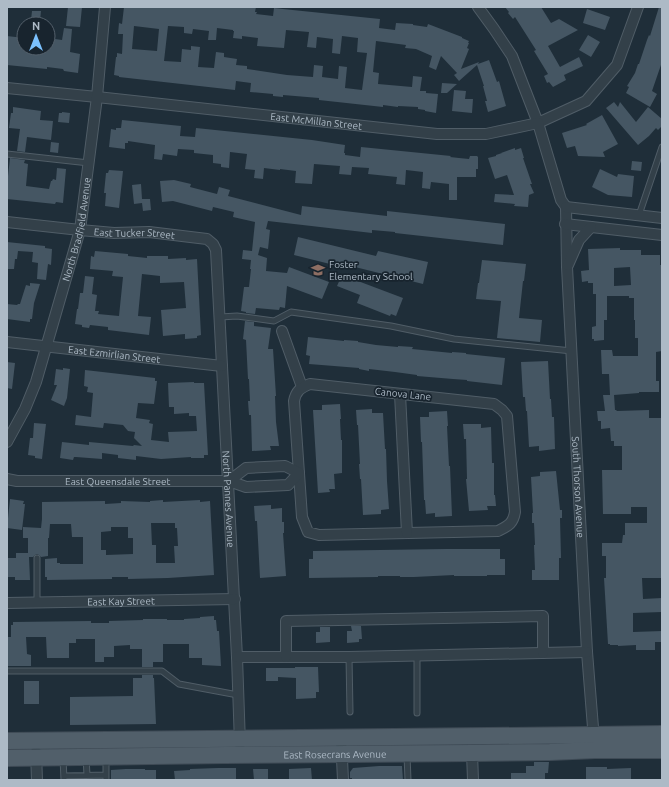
<svg xmlns="http://www.w3.org/2000/svg" width="669" height="787" viewBox="0 0 669 787" font-family="Ubuntu,sans-serif">
<style>
.building{fill:#455663;fill-rule:evenodd}
.lines{fill:none;stroke-linecap:round;stroke-linejoin:round}
.lane-casing{stroke:#505d67;stroke-width:7}
.street-casing{stroke:#505d67;stroke-width:12}
.primary-casing{stroke:#3f4b56;stroke-width:18}
.lane{stroke:#334049;stroke-width:5}
.street{stroke:#334049;stroke-width:10}
.primary{stroke:#515f6a;stroke-width:16}
.labels{text-anchor:middle;dominant-baseline:central;stroke-width:3.5;stroke-linejoin:round;paint-order:stroke}
.street-label{font-size:10px;fill:#adbac6;stroke:#18242e}
.poi-label{font-size:10px;fill:#adbac6;stroke:#18242e;text-anchor:start}
</style>
<rect width="100%" height="100%" fill="#1f2e39"/>
<path class="building" d="M68,7H82L80,27L66,26Z
M124,7H256L255,12H257L256,14L273,16L274,8L283,9L380,19L379,28L395,30L396,23L413,24V25L427,27L428,24L462,37V38L469,41L468,43H469L467,48L469,49L461,69L479,62L478,64L489,60L497,82L499,81L506,106L488,112L485,101H487L483,86H484L477,65L459,81L454,75L457,73L441,56L436,70L429,67L432,56L416,49L405,48L406,45L376,41L373,72L379,73L378,84L412,87L413,76L422,77L420,91H426V93L438,94L436,113L425,111V110L418,109V107L398,106V107L383,105V107L319,100V98L283,95V97L273,96V94L250,92L251,83L236,81L235,90L119,77V76L114,75L116,57H117V53L122,54L123,34H118L119,23L122,24ZM134,26L159,29L157,51L132,49ZM168,26L184,27V33L192,34L193,29L209,31L208,40H216L217,28L233,30V31H234L233,38L242,39V36L258,38L257,46L284,48L286,30L309,32L307,47L316,48L317,37L333,39L332,53L340,54L342,36L358,38L357,52L367,53L362,90L345,88L347,67L339,66L338,79L322,77L323,66L314,65L313,77L287,75L247,69V66L236,65L237,59L224,57V53L216,52L214,68L198,67L200,47L191,46V50L182,49L181,62L164,61Z
M505,7H541L551,23L559,19L578,30L548,46L560,67L579,57L583,66L564,75L566,80L553,87L549,82L547,83L544,76L548,74L534,51L536,50L515,17L513,19L508,13L509,12Z
M659,7H662V62L652,91L657,94L650,107L626,93L629,87L627,86L635,73L638,64H639L647,40L649,35L650,36Z
M587,9L610,17L605,30L583,23Z
M32,11H41L40,21L31,20Z
M64,28L72,29L70,52L80,54L78,73L64,71L63,69L47,67V69L7,65V36L24,38V48H48V38L62,40Z
M588,35L600,42L591,57L579,50Z
M442,83L457,84L447,93H441Z
M454,90L466,91L465,99H473L472,113L452,111Z
M614,102L618,107L620,102L636,122L648,107L662,119V126L658,130L656,128L649,136L638,145L606,108Z
M13,107L41,111L40,120L53,121L51,140L27,137L25,152L17,151L20,129L9,128L11,113H13Z
M62,112L70,113L69,123L58,122L59,113H62Z
M602,115L618,144L603,152L605,157L578,156L575,146L567,148L562,133L587,125L586,124Z
M122,120L181,126L180,136L195,137L196,128L312,140L345,145L344,153H345V155L360,157L361,147L451,156L450,157L459,158L469,159L470,156H477L478,157V169H476V177H457V200H449V184L431,182L430,189L422,188L423,172L406,170L405,185L396,184L397,177L368,174L369,168L352,167L351,175L339,174L340,166L314,164L312,184L295,183L296,171L280,169V170L264,168L263,179L254,178L255,170L245,169L247,154L230,152L229,168L221,167V164L213,163V155L194,153V150L178,149L177,156L163,154L162,160L154,159L155,145L128,141V143H125V149L109,147L111,129L116,130V128H121Z
M51,142L59,143L58,153L50,152Z
M515,148V150L521,148L524,158H523L532,184H530L534,193L529,195L528,207L514,206L515,204L494,202L495,194L514,195L507,175L495,179L488,158L496,156V155L502,153H501Z
M10,158L25,160L24,163L28,164L26,186L49,189L51,181H52L53,179L56,180L57,168L66,169L63,203L56,202L55,204L7,199V176H8Z
M632,161L642,162L641,171L631,170Z
M600,169L617,177L618,174L634,176L632,197L608,195L592,187Z
M109,170L123,171L119,208L105,206L106,193H104L106,173H108Z
M174,180L191,184L190,187L217,194L219,187L230,190L228,196L301,215L302,206L387,216V211L505,224L503,245L395,233V232L372,230V233L268,221L266,229L270,230L268,249L260,247L258,255L267,258L266,271L287,273L289,267L329,282L322,299L287,286L285,308L280,307L279,310L256,308L255,314L246,313V312L241,311L244,287H249L251,269H250L251,260L242,259L243,250L252,251L255,222L233,217L234,212L213,207L212,211L173,201L162,202L160,181Z
M141,184L142,199H150L151,210L143,211L142,203L134,204L132,185Z
M298,237L376,256L378,251L428,262L423,284L335,262L334,265L294,255Z
M7,242L45,246V248L52,249L51,265L48,264L46,280L37,279L38,263L32,262L33,252L18,251L17,259H15L14,269H7Z
M620,248V250H641V255H660V265H662V351L656,352V381H659V392H639V393L614,395L615,410H616L617,411L649,410V418H661L662,431V522H661V545H662V578H642L643,599L662,598V612L633,613V632L662,631V642H655V650H636V645L618,646V645H610V644H608L604,578H606V556H602V543H622L623,535H625V523H647V507H631V514H603L602,470H622V446H614V441H611L610,428L601,429V421H598L597,411H605L603,395H610L609,374H602L601,350H612L613,356H638V338H635V320H634V298H629V296H607V320H604V340L594,341V339H592V327L596,326V294H593V283H588V281L582,282L581,271L589,270L588,249ZM630,267L631,285L614,286V268Z
M95,251L128,254V256L147,258V256H168V259L186,258V260L197,259L201,335L197,336V338L185,339V334L163,336L161,310L186,308L184,282L160,283V276L142,274L138,316L151,317L149,335L108,330V327L90,325L89,328L82,327V325L75,324L77,309H78L80,293H83L85,276L94,277L92,294L97,295L95,311H99L98,314L119,316L123,277L112,276L113,271L90,269L91,256L94,257Z
M482,260L526,264L524,281H523L519,318L542,320L540,342L497,338L501,301L476,299L478,283H479Z
M342,275L403,298L396,316L391,314L390,316L357,303L360,295L337,286Z
M30,283L40,284L34,303L32,319H30V322L7,319V304L17,305L18,304H20L26,285L30,286Z
M245,321L254,322V326L271,328L268,349H273L276,396H275L276,422L279,446H270L271,450L252,451L251,415H249L248,401H250L249,379H248L246,340L243,339Z
M308,337L344,341V340L358,341V342L376,345L398,347V346L413,347L412,349L452,353V352L466,353V354L505,358L502,385L467,381V380L453,379L417,376V375L395,372L369,369V371L359,369V368L309,364L310,356L306,355Z
M548,361L550,399H551L552,417H554L555,449L539,451V446L529,447L527,411H526L525,397H523L521,362Z
M7,362L15,363L12,389L7,388Z
M63,368L70,369L67,398L64,406L51,400L57,385H54L56,369L63,370Z
M85,370L155,378V381H157L154,404L138,403L136,418L150,420L149,423L153,424L151,440L169,442L168,432L197,431L196,416H189V413L174,414V407H169L168,383L194,382V383H204L208,455H204V458H191V457L161,459L136,456V460L118,458V455L102,453V459L76,457H74L73,460L60,458L62,442L89,445V442L133,446L134,445L142,446L134,438L135,432L128,431L123,425L104,423L103,428L75,425L76,415L91,417L93,393L87,392L88,387L84,386Z
M340,404L341,419H340L341,440H342V473L334,474L335,489H329L330,492L318,493L313,410H322V405Z
M372,409V413H383L385,449H386L387,481L389,509L381,510V514L363,515L361,479H360L359,464H360L358,425H357L356,410Z
M447,411L448,426H447L449,466H450L452,516L435,517V513L426,514L425,500H424L422,442H421L420,417H429V412Z
M34,423L46,424L42,459L35,458V456L28,455L30,438H33Z
M463,424H481V428L491,427L492,463H494V495H495L496,506H487L488,510L469,511L466,479H467L466,439H464Z
M556,471L560,510H562V518H560L561,558H559V580H532V570H535L534,545H535L534,523H532V513H533L531,477L540,476V472Z
M10,499L24,501L23,504H25L22,530L7,528Z
M163,500V502L200,500V502L210,501L214,575L168,578L128,579V577H112V579L47,580V577H45V559L57,558V563H60V564H83V537H72L71,524H50L49,538H48V556L41,557L39,555L37,554L35,555L33,557H29L30,580H15V577H7V558H16V553H28V538H23V527L41,528L42,519V502L105,501V504L121,503V501L150,502V501ZM151,523H175V528H177L178,546H174L175,563H156V545H152ZM111,527H128V538H133V554L106,555V550H101V532L111,531Z
M271,505V509L282,508V522H284V533H283L286,576L260,578L257,521H255L254,506Z
M446,549H500V559H505V575H487V576H454V575L414,577H400V576H378V577L309,578V559H313V551Z
M214,616V620H216L217,631H219L221,666L202,665V658H189V644H163V662H153V667H142V649H130V645L114,646V657H104V662H95V639H76V643H69V658H47L46,637H26L27,654L31,655V666H8L7,637H11V625H13V622L91,621V623H109V621L143,620V619H167V620H184V619L200,618V617Z
M351,626H361L362,639H359V642L347,643V631H352Z
M320,627H330V642L316,643V632H320Z
M295,667H318L319,692H316V698L296,699V678L278,677V681H266V668H295Z
M142,675H153V678H154L156,724L70,725V697L133,696V678H142Z
M24,681H39V704H24Z
M534,762H549L548,773H545V780H511V773H526V766H534Z
M379,766H402L403,780H352V778H350V772L353,768Z
M586,767H607V769L631,768V780H586Z
M218,768H236V780H175L174,771L190,770V769Z
M311,768L312,780H289V769Z
M126,769H145V770H156V780H111V770Z
M253,769H268V780H254Z"/>
<g class="lines">
<defs>
<path id="lane" d="M7,154L89,163
M639,215L662,147
M220,317L237,316L274,321L291,312L391,326L454,339L572,351
M37,558V603
M417,656V713
M349,657L350,712
M7,671H162L179,684L238,695
M407,755L408,780
M63,758L64,780
M86,758L87,775
M64,776L106,775
M106,780V758"/>
<g id="street">
<path d="M478,7L494,29L512,56L538,123L586,101L617,65L638,7"/>
<path id="s1" d="M7,88L97,97L437,134H486L538,123L561,200L566,207L567,267L587,652L594,740"/>
<path d="M566,207L662,218"/>
<path id="s2" d="M7,222L80,230L114,233L149,232L207,239L213,244L216,250L237,657L240,744"/>
<path d="M565,224L662,235"/>
<path d="M568,265L579,240L591,227"/>
<path d="M282,331L302,387"/>
<path id="s3" d="M7,342L222,366"/>
<path d="M310,384L494,404L502,410L507,416L515,512C513,524 508,526 498,531L319,535L308,532L302,517L294,401C296,391 300,388 310,384Z"/>
<path d="M400,394L407,533"/>
<path id="s4" d="M7,442L25,409L36,382L80,230L97,97L105,7"/>
<path id="s5" d="M7,479L17,481H229L246,487L288,485L299,473L285,466L246,468L229,481"/>
<path id="s6" d="M7,603L235,599"/>
<path d="M237,657H349L587,652"/>
<path d="M286,657V621L543,616V653"/>
<path d="M341,738L343,780"/>
<path d="M36,752L37,780"/>
<path d="M472,753L473,780"/>
</g>
<g id="primary">
<path d="M7,741L594,735L662,734"/>
<path id="s7" d="M7,758L224,755L472,753L550,752L595,750H662"/>
</g>
</defs>
<use href="#lane" class="lane-casing"/>
<use href="#street" class="street-casing"/>
<use href="#primary" class="primary-casing"/>
<use href="#lane" class="lane"/>
<use href="#street" class="street"/>
<use href="#primary" class="primary"/>
</g>
<defs>
<symbol id="school-bare" viewBox="-9 -9 18 18"><path d="M0-5L7-2L0 1L-7-2ZM-4 1L0 2.5L4 1V4Q0 6-4 4Z" fill="#8d6e63" stroke="#18242e" stroke-width="2.5" paint-order="stroke"/></symbol>
</defs>
<g fill-rule="evenodd">
<use href="#school-bare" x="308" y="260" width="20" height="20"/>
</g>
<g class="labels">
<g class="street-label">
<text stroke="none"><textPath href="#s1" startOffset="311">East McMillan Street</textPath></text>
<text stroke="none"><textPath href="#s4" startOffset="225">North Bradfield Avenue</textPath></text>
<text stroke="none"><textPath href="#s2" startOffset="128">East Tucker Street</textPath></text>
<text stroke="none"><textPath href="#s3" startOffset="108">East Ezmirlian Street</textPath></text>
<text transform="translate(403 394) rotate(6)">Canova Lane</text>
<text stroke="none"><textPath href="#s5" startOffset="111">East Queensdale Street</textPath></text>
<text stroke="none"><textPath href="#s1" startOffset="904">South Thorson Avenue</textPath></text>
<text stroke="none"><textPath href="#s2" startOffset="465">North Pannes Avenue</textPath></text>
<text stroke="none"><textPath href="#s6" startOffset="114">East Kay Street</textPath></text>
<text stroke="none"><textPath href="#s7" startOffset="328">East Rosecrans Avenue</textPath></text>
</g>
<g class="poi-label">
<text x="329" y="264">Foster<tspan x="329" dy="12">Elementary School</tspan></text>
</g>
</g>
<rect width="669" height="787" fill="none" stroke="#adbac6" stroke-width="16"/>
<g transform="translate(36 36)"><circle r="19" fill="#18242e" stroke="#54606b"/>
<path d="M0-3L7 15L0 10L-7 15Z" fill="#7bc1fe"/>
<text y="-6" font-size="11" font-weight="bold" text-anchor="middle" fill="#adbac6">N</text>
</g>
</svg>
